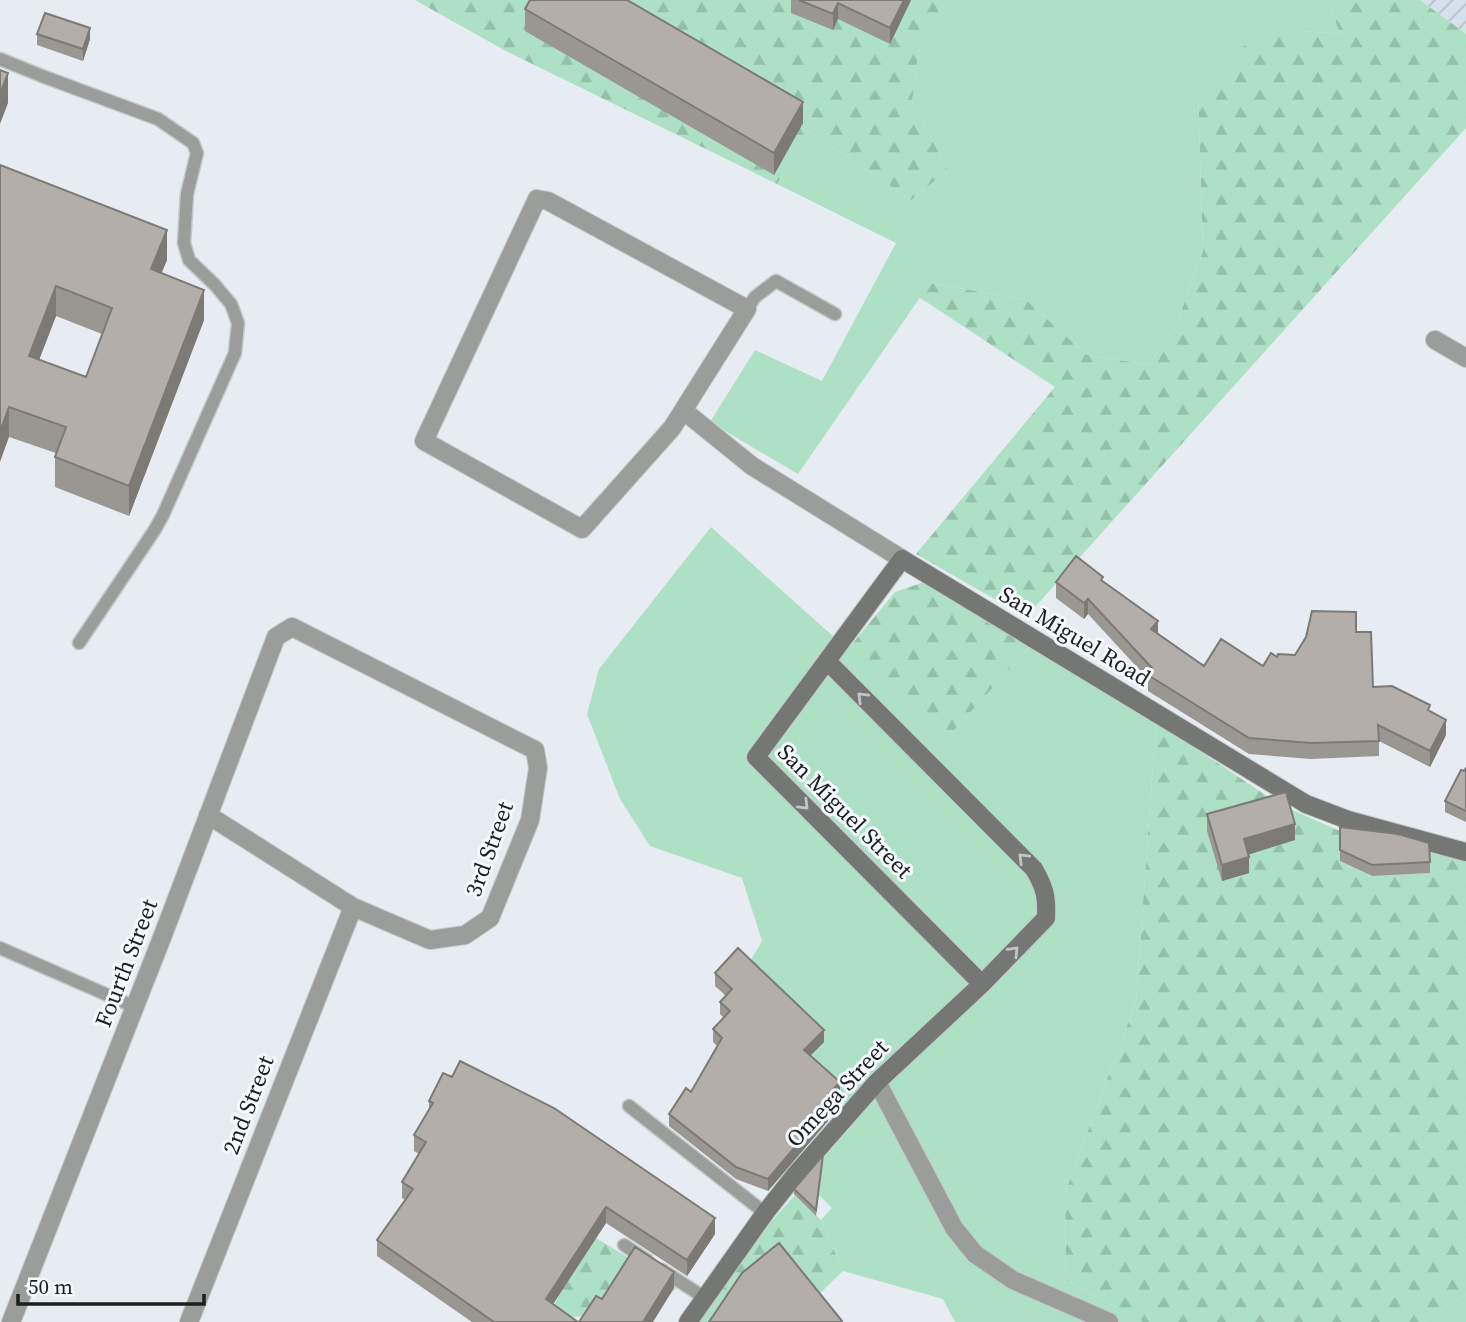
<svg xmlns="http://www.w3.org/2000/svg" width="1466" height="1322" viewBox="0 0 1466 1322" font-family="'Source Serif 4',serif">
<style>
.industrial{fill:url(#industrial-furrows)}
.green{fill:#ade0c5}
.forest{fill:url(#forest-firs)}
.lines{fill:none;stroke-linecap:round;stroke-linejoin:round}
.lane-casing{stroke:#c2c7cb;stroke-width:15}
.street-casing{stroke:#c2c7cb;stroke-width:20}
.secondary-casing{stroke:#c2c7cb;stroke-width:20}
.lane{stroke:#9b9d9a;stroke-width:12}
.street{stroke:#9b9d9a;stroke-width:18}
.secondary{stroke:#747774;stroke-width:18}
.wall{fill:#9a9691;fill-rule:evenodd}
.shaded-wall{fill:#7d7a76}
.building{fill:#b3aea9;stroke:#7d7a76;stroke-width:2;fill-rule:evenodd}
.oneway{stroke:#c1c5c7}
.labels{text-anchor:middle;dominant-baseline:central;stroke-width:6;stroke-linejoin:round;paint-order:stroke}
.street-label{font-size:23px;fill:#1c1e1f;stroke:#f4f9fe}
</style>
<defs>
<pattern id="industrial-furrows" width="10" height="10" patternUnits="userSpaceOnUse" patternTransform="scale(1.75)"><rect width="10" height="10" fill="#d5e0eb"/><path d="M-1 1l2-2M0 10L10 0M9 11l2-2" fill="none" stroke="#b6c0c9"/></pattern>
<pattern id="forest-firs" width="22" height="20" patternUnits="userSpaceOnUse" patternTransform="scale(1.75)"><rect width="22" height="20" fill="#ade0c5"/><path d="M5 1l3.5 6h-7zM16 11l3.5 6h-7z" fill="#94c0a9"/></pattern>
</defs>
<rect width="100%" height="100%" fill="#e6ecf1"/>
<path class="industrial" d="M1420,0H1466V34Z"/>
<path class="green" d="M946,0H1317L1330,6L1340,34L1304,31L1198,95L1203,251L1177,323L1149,365L1087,355L1026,300L930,283L798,474L710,422L755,350L822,381L896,243L777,184L809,131L911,200L948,170L912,102L919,46Z
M711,527L826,630L950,735L1032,644L1156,722L1136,1002L1065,1192L1066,1280L1143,1322H955L943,1299L843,1271L821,1220L832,1208L819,1195L823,1157L851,1127L841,1096L823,1079L749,963L762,941L742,878L650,846L620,799L587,714L599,669Z
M1466,1294V1322H1425Z"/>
<path class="forest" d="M415,0H946L919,46L912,102L948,170L911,200L809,131L777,184L504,50Z
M1317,0H1420L1466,34V128L1026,617L916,554L1055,387L919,297L930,283L1026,300L1087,355L1149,365L1177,323L1203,251L1198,95L1251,39L1304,31L1340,34L1330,6Z
M924,582L1032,644L950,735L848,649L895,592Z
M1156,722L1279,804L1342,832L1340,861L1371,876L1429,873L1428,849L1466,861V1294L1425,1322H1143L1066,1280L1065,1192L1136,1002Z
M795,1195L821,1220L843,1271L813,1300L720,1322H698L754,1241Z
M596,1238L677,1287L669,1296C641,1305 573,1322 548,1317L559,1295Z"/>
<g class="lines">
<defs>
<path id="lane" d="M0,59L42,76L158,119L193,143L197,153L187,194L184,243L189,260L215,285L231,304L238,323L235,353L163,515L154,531L79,643
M747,309L755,297L776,281L835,314
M0,948L135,1007
M629,1106L765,1213
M624,1245L647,1260
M662,1270L705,1298"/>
<path id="street" d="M537,199L548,201L747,309L672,428L582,529L424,441Z
M1435,340L1466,358
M684,411L752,466L902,559
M877,1082L954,1228L975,1254L1013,1280L1109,1322
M11,1322L163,935L276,637L292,627L535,750L538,768L530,820L490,918L465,935L430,940L353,907L208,815
M189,1322L353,907"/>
<path id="secondary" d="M982,984L756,757L902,559L1306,804L1348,820L1466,852
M688,1322L765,1213L795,1175L877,1082L982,984L1046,918C1047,897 1045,888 1034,869L827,661"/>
</defs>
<use href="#lane" class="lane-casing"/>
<use href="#street" class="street-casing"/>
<use href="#secondary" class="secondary-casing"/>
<use href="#lane" class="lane"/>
<use href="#street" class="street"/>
<use href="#secondary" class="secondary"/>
</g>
<path class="wall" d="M791,0H911L890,44L838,19L833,30L791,13Z
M525,9L803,123L774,175L525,31Z
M37,34L90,39L83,61L37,45Z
M0,165L167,260L161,273L204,320L129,516L55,487V457L56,453L9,437ZM56,316L102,334L86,377L39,360Z
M1103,581L1158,634L1204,666H1263L1277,657L1295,655L1356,632L1373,687L1430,712L1446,735L1430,767L1379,741V756L1311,759L1249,754L1148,691V679L1088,614L1084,619L1056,598V582Z
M1466,768V822L1445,812V801Z
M1207,814L1295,840L1248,854L1249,873L1222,881L1207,831Z
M1340,827L1430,862V873L1372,876L1340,861Z
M715,973L824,1042L810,1056L840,1095L829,1106L828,1121L768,1191L736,1179L669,1126V1114L691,1092L717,1046L713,1042V1029L724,1018L720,1014V1002L726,996L715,986Z
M429,1101L715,1234L687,1276L606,1223L553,1304L578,1322H472L377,1256V1240L405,1200L402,1198V1182L419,1154L414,1151V1135L429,1110Z
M823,1161L816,1216L794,1194V1189Z"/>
<path class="shaded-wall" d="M904,0H911L890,44V28Z
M838,3V19L833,30V14Z
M90,28V39L83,61V49Z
M8,73V103L0,124V94Z
M803,102V123L774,175V153Z
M167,230V260L151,299V269Z
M56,286V316L29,386V356Z
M204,290V320L129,516V486Z
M9,407V437L0,462V432Z
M1088,599V614L1084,619V603Z
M1158,621V636L1151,629Z
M1446,720V735L1430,767V751Z
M1295,824V840L1244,856V839Z
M1249,857V873L1222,881V865Z
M824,1030V1042L804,1062V1050Z
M840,1082V1095L829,1106L828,1121L768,1191V1179L829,1094Z
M606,1207V1223L546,1315V1299Z
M715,1218V1234L687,1276V1260Z
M674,1272V1288L653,1322H643Z"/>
<path class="building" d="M530,0H627L803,102L774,153L525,9Z
M799,0H904L890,28L838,3L833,14Z
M45,13L90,28L83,49L37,34Z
M0,70L8,73L0,94Z
M0,165L167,230L151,269L204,290L129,486L55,457L66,427L9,407L0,432ZM56,286L112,308L86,377L29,356Z
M1076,556L1103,577L1101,580L1158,621L1151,629L1204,666L1221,639L1263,666L1271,653L1277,657L1278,654L1295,655L1306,637L1312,611L1356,612V632H1371L1373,687L1392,686L1430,705L1428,710L1446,720L1430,751L1378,725L1379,741L1311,743L1249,738L1148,675L1152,668L1088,599L1084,603L1056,582Z
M1466,768V811L1445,801L1461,770L1464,771Z
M1286,792L1295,824L1244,839L1249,857L1222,865L1207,814Z
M1340,827L1398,834L1429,843L1430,862L1372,865L1340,850Z
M738,948L824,1030L804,1050L840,1082L829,1094L828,1108L768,1179L736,1167L669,1114L686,1088L691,1092L722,1038L713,1029L730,1011L720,1002L732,989L715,973Z
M460,1061L554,1108L715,1218L687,1260L606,1207L546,1299L578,1322H494L377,1240L413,1189L402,1182L426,1142L414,1135L433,1103L429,1101L443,1073L452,1077Z
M823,1155L816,1210L794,1189Z
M779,1243L842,1321L841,1322H709L742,1273Z
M635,1247L674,1272L643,1322H579L596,1296L602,1299Z"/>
<defs><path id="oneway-chevron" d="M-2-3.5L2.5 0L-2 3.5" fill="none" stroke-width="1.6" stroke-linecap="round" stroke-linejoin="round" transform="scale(1.75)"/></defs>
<g class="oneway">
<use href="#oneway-chevron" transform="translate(862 697) rotate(-135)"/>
<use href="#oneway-chevron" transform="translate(804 805) rotate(45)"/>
<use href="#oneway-chevron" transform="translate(1023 858) rotate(-135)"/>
<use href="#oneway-chevron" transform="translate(1014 951) rotate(-46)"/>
</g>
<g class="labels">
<g class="street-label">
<text transform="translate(1075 636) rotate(31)">San Miguel Road</text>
<text transform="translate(845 811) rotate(45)">San Miguel Street</text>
<text transform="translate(489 849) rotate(-70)">3rd Street</text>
<text transform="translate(126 963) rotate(-69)">Fourth Street</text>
<text transform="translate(837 1093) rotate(-47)">Omega Street</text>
<text transform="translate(248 1105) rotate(-69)">2nd Street</text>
</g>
</g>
<path d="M18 1294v10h186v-10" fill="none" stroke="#1c1e1f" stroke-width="3.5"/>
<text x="28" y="1294" font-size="21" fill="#1c1e1f" stroke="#f4f9fe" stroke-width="5" paint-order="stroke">50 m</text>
</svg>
